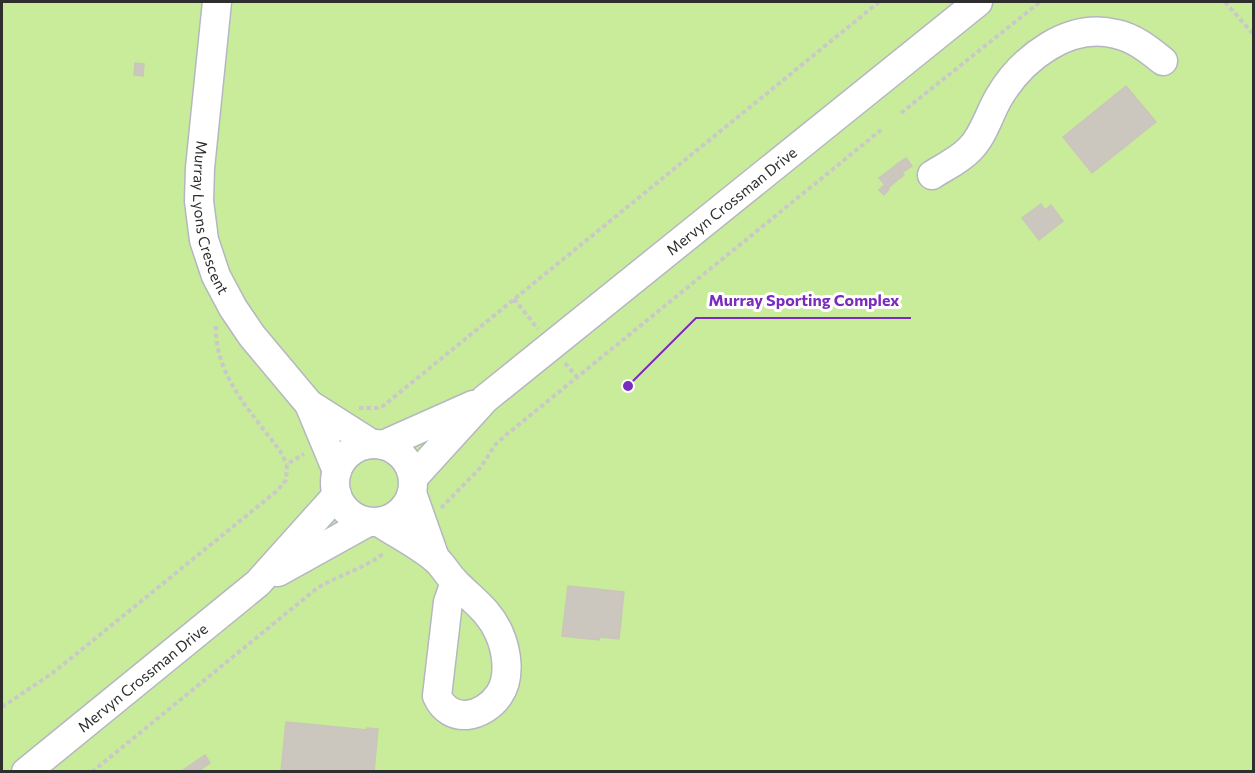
<svg xmlns="http://www.w3.org/2000/svg" width="1255" height="773" viewBox="0 0 1255 773" font-family="Commissioner,sans-serif">
<style>
.pitch{fill:#c9ec9a}
.building{fill:#cbc7bf;stroke:#cbc5ba;stroke-width:1.5}
.lines{fill:none;stroke-linecap:round;stroke-linejoin:round}
.minor-casing{stroke:#b4b7c1;stroke-width:31}
.path{stroke:#c9c9c9;stroke-width:4;stroke-dasharray:4.5 3;stroke-linecap:butt}
.minor{stroke:#fff;stroke-width:28}
.labels{text-anchor:middle;dominant-baseline:central;stroke-width:6;stroke-linejoin:round;paint-order:stroke}
.street-label{font-size:15px;fill:#2e2e2e;stroke:#fff}
.leader{fill:none;stroke:#7b2cbf;stroke-width:2}
.callout-dot{fill:#7b2cbf;stroke:#fff;stroke-width:2}
.callout-label{font-size:16px;text-anchor:middle;font-weight:bold;fill:#7b2cbf;stroke:#fff;stroke-width:6;stroke-linejoin:round;paint-order:stroke}
</style>
<rect width="100%" height="100%" fill="#efe9e1"/>
<path class="pitch" d="M2,2H1253V771L2,772Z"/>
<path class="building" d="M135,63L144,64L143,76L134,75Z
M1126,86L1156,122L1092,173L1063,137Z
M906,158L912,166L903,172L897,164Z
M896,165L904,175L888,188L879,178Z
M884,185L889,189L884,195L879,190Z
M1041,204L1045,210L1051,205L1063,221L1039,240L1022,218Z
M568,586L624,592L619,639L600,637L599,640L562,636Z
M286,722L367,730V728L378,729L374,772H281Z
M205,755L210,763L197,772H180Z"/>
<g class="lines">
<defs>
<g id="minor">
<path id="s1" d="M217,2L200,168L199,201L204,240L216,276L233,308L252,336L309,404L337,471"/>
<path d="M932,175C944,167 960,160 970,149C984,135 989,114 999,97C1022,58 1069,22 1116,34C1135,38 1149,50 1163,61"/>
<path d="M309,404L372,444"/>
<circle cx="374" cy="483" r="39"/>
<path d="M383,445L473,405"/>
<path id="s2" d="M413,478L485,399L978,2"/>
<path d="M412,493L435,558"/>
<path d="M379,522C397,534 417,544 433,557C442,563 447,574 454,581C471,599 489,610 499,633C507,651 511,678 499,695C483,718 450,725 437,696L448,602L455,582"/>
<path d="M278,572L368,522"/>
<path id="s3" d="M26,772L258,583L337,495"/>
</g>
</defs>
<use href="#minor" class="minor-casing"/>
<path class="path" d="M1225,2L1254,35
M901,113L1040,2
M514,299L538,329
M216,326C214,375 253,414 280,451L287,464
M565,363L577,377
M359,408H378L383,406L879,2
M441,508L481,467L495,445L506,435L881,130
M2,707L54,672L278,490L286,480L287,464L304,454
M92,772L316,589C338,575 364,569 384,553"/>
<use href="#minor" class="minor"/>
</g>
<g class="labels">
<g class="street-label">
<text stroke="none"><textPath href="#s2" startOffset="423">Mervyn Crossman Drive</textPath></text>
<text stroke="none"><textPath href="#s1" startOffset="218">Murray Lyons Crescent</textPath></text>
<text stroke="none"><textPath href="#s3" startOffset="150">Mervyn Crossman Drive</textPath></text>
</g>
</g>
<path class="leader" d="M628 386L696 318H911"/>
<circle class="callout-dot" cx="628" cy="386" r="6"/>
<g class="callout-label">
<text x="804" y="306">Murray Sporting Complex</text>
</g>
<rect width="1255" height="773" fill="none" stroke="#2e2e2e" stroke-width="6"/>
</svg>
